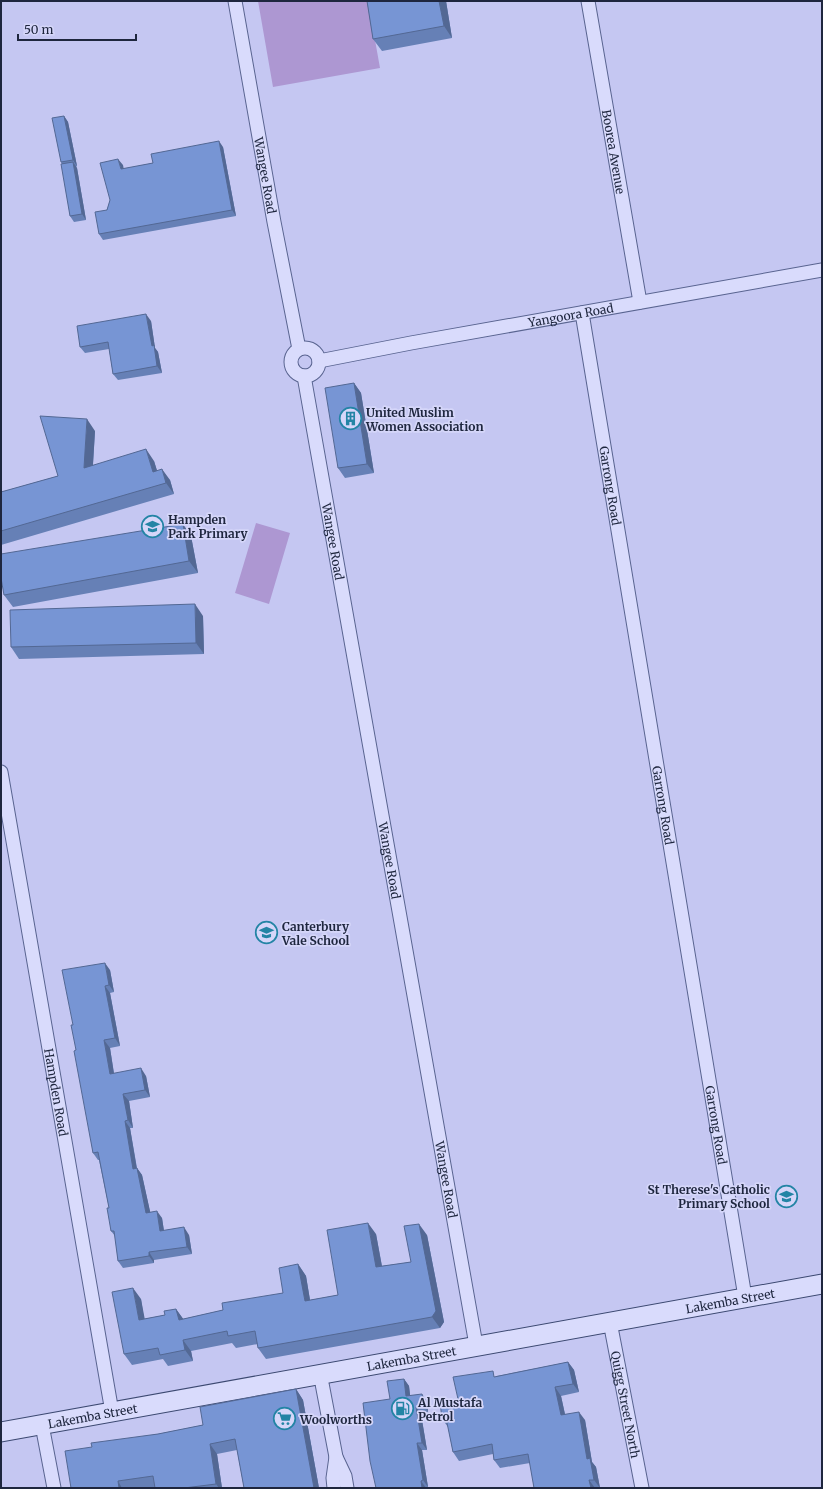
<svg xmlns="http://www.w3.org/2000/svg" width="823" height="1489" viewBox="0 0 823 1489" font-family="Merriweather,serif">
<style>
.green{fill:#ad97d2}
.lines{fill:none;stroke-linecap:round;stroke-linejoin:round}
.minor-casing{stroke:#596490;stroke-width:15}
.secondary-casing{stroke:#3c4971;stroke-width:21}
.minor{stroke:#d9dbfc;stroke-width:13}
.secondary{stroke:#d9dbfc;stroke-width:19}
.wall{fill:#6680b6}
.shaded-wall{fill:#536894}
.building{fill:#7795d4;stroke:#536894}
.labels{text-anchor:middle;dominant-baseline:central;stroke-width:3.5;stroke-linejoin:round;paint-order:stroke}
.street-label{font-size:12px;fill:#1e263e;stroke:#d5d6f9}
.poi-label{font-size:12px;font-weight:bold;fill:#1e263e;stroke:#d5d6f9;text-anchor:start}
</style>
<rect width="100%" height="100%" fill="#c5c7f2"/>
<path class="green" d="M258,1H368L380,68L273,87Z
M256,523L290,533L269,604L235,593Z"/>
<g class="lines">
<defs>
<g id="minor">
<path id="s1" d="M235,1L274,222L299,349"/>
<path id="s2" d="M588,1L640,302"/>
<path id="s3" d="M582,313L745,1297"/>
<circle cx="305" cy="362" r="14"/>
<path id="s4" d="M319,361L411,343L822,270"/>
<path id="s5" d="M304,376L476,1345"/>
<path id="s6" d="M1,772L112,1412"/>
<path id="s7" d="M610,1322L642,1488"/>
<path d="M320,1373L336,1457L345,1476L347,1488"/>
<path d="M42,1425L54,1488"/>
<path d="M334,1488L333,1478L336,1457"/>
</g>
<g id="secondary">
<path id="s8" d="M1,1432L822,1284"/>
</g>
</defs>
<use href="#minor" class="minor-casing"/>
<use href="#secondary" class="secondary-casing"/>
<use href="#minor" class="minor"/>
<use href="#secondary" class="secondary"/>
</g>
<path class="wall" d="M367,1H446L452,38L382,51L373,39Z
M64,116L68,122L77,166L76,167L77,168L86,220L74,222L70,216L62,164L61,162Z
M223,147L236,216L103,240L99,234L110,200L123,165V169L153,163Z
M151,321L155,348L158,352L162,373L118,380L113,374L109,349L85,353L80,347Z
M354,383L361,393L374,473L345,478L338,468Z
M95,431L93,465L154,461L157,471L170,480L174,494L1,545V492L58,476Z
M191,536L198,573L13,607L4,595Z
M203,616L204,654L19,659L11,647Z
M110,970L114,992L110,993L120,1046L110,1048L114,1073L146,1076L150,1097L129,1101L133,1128H130L137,1168L142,1175L150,1212L162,1218L164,1231L189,1235L192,1254L154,1260V1263L123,1268L118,1261L115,1236L111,1231L109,1208L99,1160H98L93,1153L73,1025Z
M376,1234L382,1266L411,1262L427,1235L444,1322L440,1328L266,1359L258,1348V1344L236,1348L232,1343L191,1351L193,1361L168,1366L163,1359L132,1365L124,1354L141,1299L144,1319L165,1315L176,1309L183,1319L223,1310L283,1293L298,1264L306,1276L310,1300L338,1295Z
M568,1362L574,1370L579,1392L561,1396L565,1414L585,1420L592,1462L596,1467L600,1488H534L530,1463L500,1468L494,1460L493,1454L459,1461L453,1452L448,1427L442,1419L458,1399L497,1376Z
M404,1379L409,1386L410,1395L427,1401L428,1412L421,1414L427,1450H422L428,1487L376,1488L390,1399Z
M296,1389L303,1400L319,1488H244L237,1450L217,1454L222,1488H155V1487L148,1488H71L92,1447L203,1425Z"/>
<path class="shaded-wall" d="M439,1H446L452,38L444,26Z
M64,116L68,122L77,166L73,160Z
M219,141L223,147L236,216L232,210Z
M118,159L123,165L125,175L121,169Z
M73,162L77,168L86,220L82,214Z
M146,314L151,321L155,348L158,352L162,373L157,366L152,346Z
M354,383L361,393L374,473L367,464Z
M87,419L95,431L92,479L84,468Z
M146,449L154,461L161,483L153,472Z
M162,469L170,480L174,494L166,483Z
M183,524L191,536L198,573L189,561Z
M195,604L203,616L204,654L196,643Z
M105,963L110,970L114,992L109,985Z
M105,986L110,993L120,1046L115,1038Z
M104,1040L110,1048L115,1081L110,1074Z
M141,1068L146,1076L150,1097L145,1090Z
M123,1094L129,1101L133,1128L128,1120Z
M125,1121L130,1128L138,1176L133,1169Z
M137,1168L142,1175L152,1220L146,1213Z
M157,1211L162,1218L165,1238L160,1231Z
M368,1223L376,1234L384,1278L376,1267Z
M419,1224L427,1235L444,1322L440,1328L432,1317Z
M184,1227L189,1235L192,1254L187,1247Z
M149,1252L154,1260V1263L149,1256Z
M298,1264L306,1276L312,1312L305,1301Z
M133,1288L141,1299L147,1331L139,1320Z
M176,1309L184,1320H179Z
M183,1340L191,1351L193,1361L185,1350Z
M568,1362L574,1370L579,1392L573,1384Z
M404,1379L409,1386L411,1403L406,1396Z
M555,1387L561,1396L567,1424L561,1415Z
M296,1389L303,1400L319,1488H314Z
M422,1394L427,1401L428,1412L424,1405Z
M416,1407L421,1414L427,1450L422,1443Z
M579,1412L585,1420L592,1462L596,1467L600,1488L594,1480L587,1459Z
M417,1443L422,1450L428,1487L423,1480Z
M210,1444L217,1454L222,1488H219L216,1484Z
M589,1480L595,1488H591Z
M118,1481L122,1488H119Z
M421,1481L426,1488H422Z"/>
<path class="building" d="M367,1H439L444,26L373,39Z
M64,116L73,160L61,162L52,118Z
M219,141L232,210L99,234L95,212L107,210L110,200L100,163L118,159L121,169L153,163L151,154Z
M73,162L82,214L70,216L61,164Z
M146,314L152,346L154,345L157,366L113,374L108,342L80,347L77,326Z
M354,383L367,464L338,468L325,388Z
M40,416L87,419L84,468L146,449L153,472L162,469L166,483L1,531V492L58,476Z
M183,524L189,561L4,595L1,578V554Z
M195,604L196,643L11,647L10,610Z
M105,963L109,985L105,986L115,1038L104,1040L110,1074L141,1068L145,1090L123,1094L128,1120L125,1121L133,1169L137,1168L146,1213L157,1211L160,1231L184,1227L187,1247L149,1252V1256L118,1261L114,1231H111L107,1208H109L98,1152L93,1153L74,1051L76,1050L71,1025H73L62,970Z
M368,1223L376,1267L411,1262L404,1226L419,1224L436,1311L432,1317L258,1348L255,1331L228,1336L227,1331L183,1340L185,1350L160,1355L158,1348L124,1354L112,1292L133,1288L139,1320L165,1315L164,1311L176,1309L179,1320L223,1310L222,1303L283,1293L279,1268L298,1264L305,1301L338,1295L327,1230Z
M568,1362L573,1384L555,1387L561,1415L579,1412L587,1459L590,1458L594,1480H589L591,1488H534L528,1454L494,1460L492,1444L453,1452L446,1418L442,1419L440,1402L458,1399L453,1377L493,1371L494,1377Z
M404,1379L406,1396L422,1394L424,1405L416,1407L422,1443H417L423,1480L421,1481L422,1488H376L370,1461L363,1403L390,1399L387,1381Z
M296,1389L314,1488H244L235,1439L210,1444L216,1484L184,1488H155L153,1476L118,1481L119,1488H71L65,1451L92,1447L91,1443L158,1434L203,1425L200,1407Z"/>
<defs>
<symbol id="building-ring" viewBox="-11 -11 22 22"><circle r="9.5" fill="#d5d6f9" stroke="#2384a5" stroke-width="1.5"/><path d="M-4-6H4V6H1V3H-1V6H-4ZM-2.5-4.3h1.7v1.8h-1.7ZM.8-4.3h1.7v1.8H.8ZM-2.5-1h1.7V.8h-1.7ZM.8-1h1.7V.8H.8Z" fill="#2384a5"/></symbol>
<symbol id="school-ring" viewBox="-11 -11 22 22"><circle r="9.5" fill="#d5d6f9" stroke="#2384a5" stroke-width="1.5"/><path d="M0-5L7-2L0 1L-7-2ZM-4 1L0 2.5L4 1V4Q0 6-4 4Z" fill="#2384a5"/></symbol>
<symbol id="fuel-ring" viewBox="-11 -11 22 22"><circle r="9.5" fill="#d5d6f9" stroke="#2384a5" stroke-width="1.5"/><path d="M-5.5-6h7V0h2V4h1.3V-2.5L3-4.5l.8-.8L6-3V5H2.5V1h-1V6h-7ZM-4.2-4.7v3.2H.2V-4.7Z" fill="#2384a5"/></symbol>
<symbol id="supermarket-ring" viewBox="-11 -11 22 22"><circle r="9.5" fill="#d5d6f9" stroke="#2384a5" stroke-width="1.5"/><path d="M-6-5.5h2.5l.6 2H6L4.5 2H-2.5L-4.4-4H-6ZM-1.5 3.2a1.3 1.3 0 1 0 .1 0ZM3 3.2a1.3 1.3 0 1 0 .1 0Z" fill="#2384a5"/></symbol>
</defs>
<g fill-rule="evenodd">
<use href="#building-ring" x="338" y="406" width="25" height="25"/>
<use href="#school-ring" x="140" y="514" width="25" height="25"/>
<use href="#school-ring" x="254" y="920" width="25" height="25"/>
<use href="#school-ring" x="774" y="1184" width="25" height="25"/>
<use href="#fuel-ring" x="390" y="1396" width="25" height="25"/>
<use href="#supermarket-ring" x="272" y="1406" width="25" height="25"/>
</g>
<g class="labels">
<g class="street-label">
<text stroke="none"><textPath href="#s2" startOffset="153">Boorea Avenue</textPath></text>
<text stroke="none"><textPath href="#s1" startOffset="177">Wangee Road</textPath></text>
<text stroke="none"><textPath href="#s4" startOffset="256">Yangoora Road</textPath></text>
<text stroke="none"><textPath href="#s3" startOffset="175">Garrong Road</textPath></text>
<text stroke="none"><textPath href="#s5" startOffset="168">Wangee Road</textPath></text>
<text stroke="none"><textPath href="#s3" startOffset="499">Garrong Road</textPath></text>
<text stroke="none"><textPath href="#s5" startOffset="492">Wangee Road</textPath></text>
<text stroke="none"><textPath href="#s6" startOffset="325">Hampden Road</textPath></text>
<text stroke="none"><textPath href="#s3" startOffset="823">Garrong Road</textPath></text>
<text stroke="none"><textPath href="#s5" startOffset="816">Wangee Road</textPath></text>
<text stroke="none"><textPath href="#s8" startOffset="741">Lakemba Street</textPath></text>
<text stroke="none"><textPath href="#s8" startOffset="417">Lakemba Street</textPath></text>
<text stroke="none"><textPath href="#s7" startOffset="84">Quigg Street North</textPath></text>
<text stroke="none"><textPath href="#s8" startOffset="93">Lakemba Street</textPath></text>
</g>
<g class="poi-label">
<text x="366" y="412">United Muslim<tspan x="366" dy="14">Women Association</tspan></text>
<text x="168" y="519">Hampden<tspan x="168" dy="14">Park Primary</tspan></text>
<text x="282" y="926">Canterbury<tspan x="282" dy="14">Vale School</tspan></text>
<text x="770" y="1189" text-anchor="end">St Therese's Catholic<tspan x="770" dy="14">Primary School</tspan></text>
<text x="418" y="1402">Al Mustafa<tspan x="418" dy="14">Petrol</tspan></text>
<text x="300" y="1419">Woolworths</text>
</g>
</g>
<rect width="823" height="1489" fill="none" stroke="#1e263e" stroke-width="4"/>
<path d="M18 34v6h118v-6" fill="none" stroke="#1e263e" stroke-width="2"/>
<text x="24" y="34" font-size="12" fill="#1e263e" stroke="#d5d6f9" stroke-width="3" paint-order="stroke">50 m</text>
</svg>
